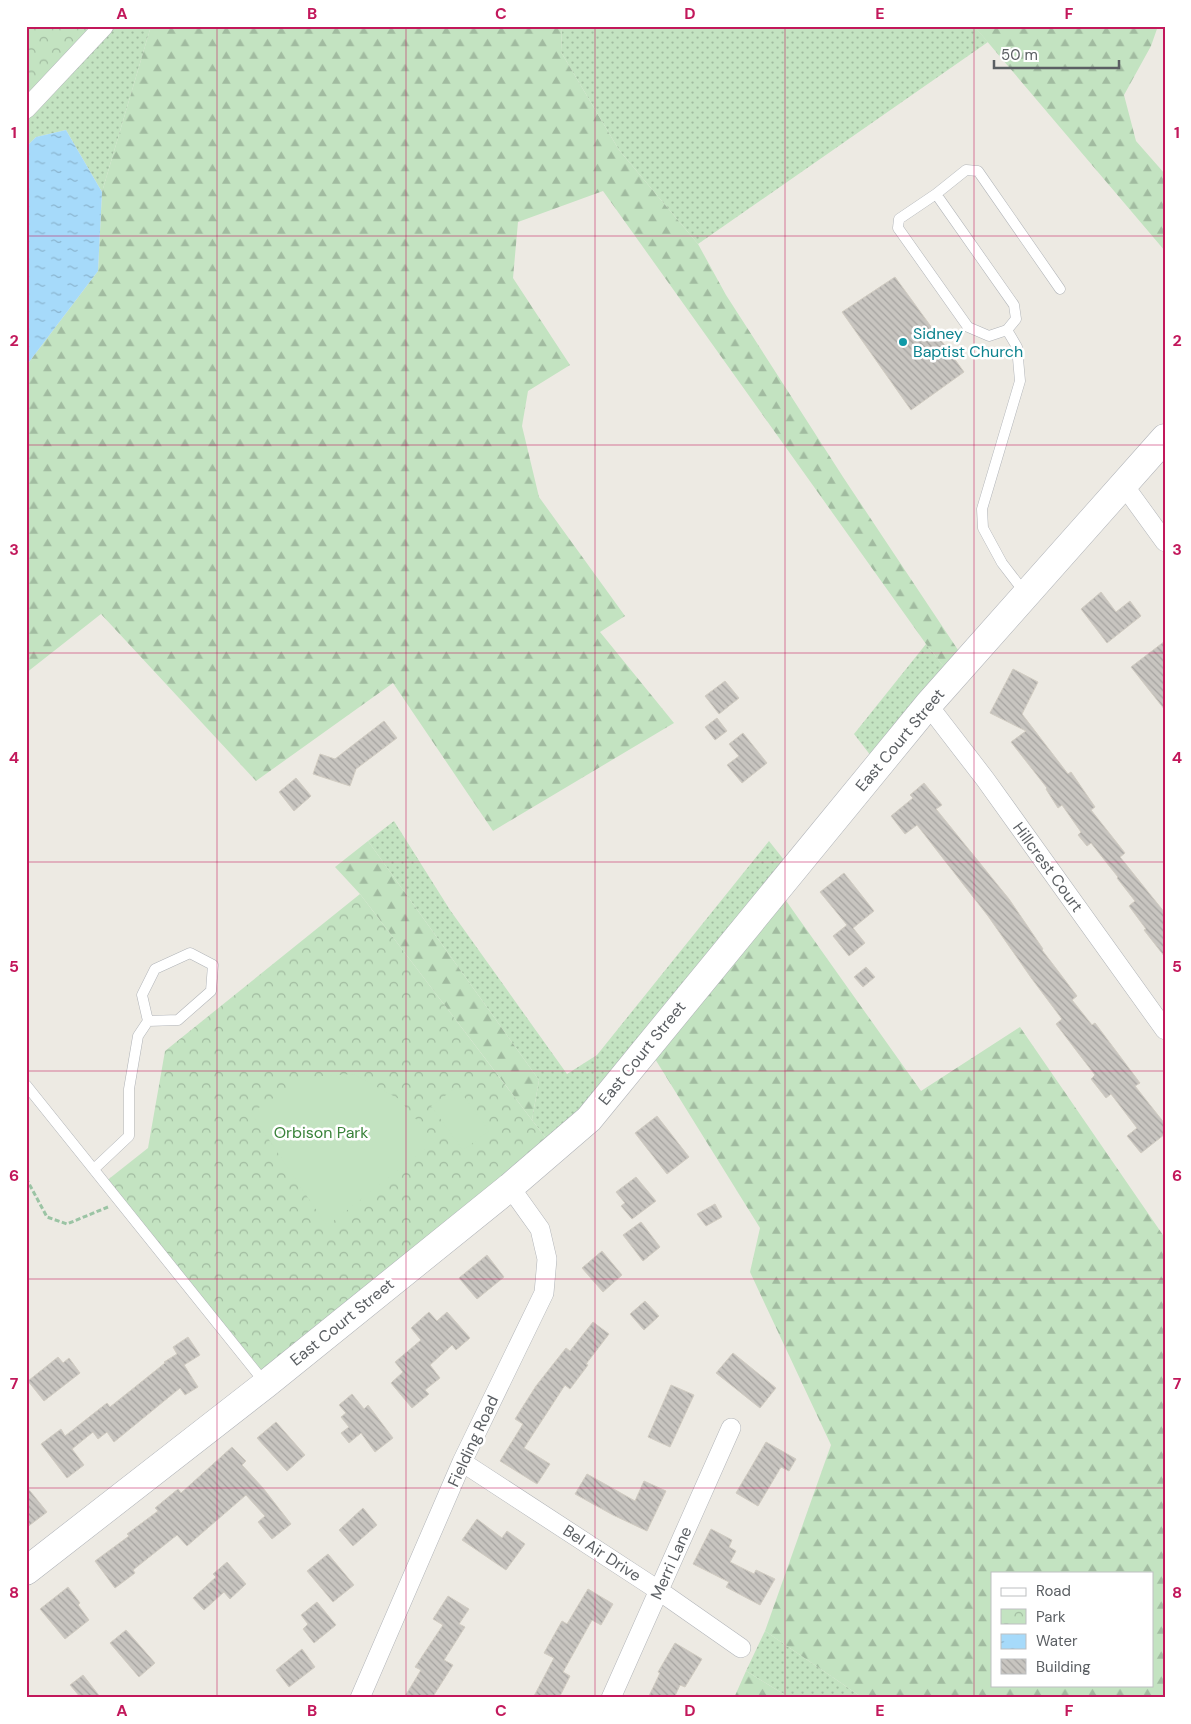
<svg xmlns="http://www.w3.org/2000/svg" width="1191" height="1724" viewBox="0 0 1191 1724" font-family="'DM Sans',sans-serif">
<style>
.grass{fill:url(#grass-dots)}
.forest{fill:url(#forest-firs);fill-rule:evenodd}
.park{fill:url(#park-crowns)}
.pitch{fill:#c3e3c1}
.water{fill:url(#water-ripples)}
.building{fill:url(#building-back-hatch);stroke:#d1ccc2}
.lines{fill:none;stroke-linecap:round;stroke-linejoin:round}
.service-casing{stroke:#b1b4b8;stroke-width:11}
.minor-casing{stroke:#b1b4b8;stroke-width:20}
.secondary-casing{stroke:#b0b3b8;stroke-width:29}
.path{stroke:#9bc4a4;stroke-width:3;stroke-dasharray:5 2.5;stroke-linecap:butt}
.service{stroke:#fff;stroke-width:10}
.minor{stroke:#fff;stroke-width:19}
.secondary{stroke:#fff;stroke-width:28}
.grid{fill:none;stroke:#c2185b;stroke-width:1;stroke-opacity:0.55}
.culture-dot{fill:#0f9aa8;stroke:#fff;stroke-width:2}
.labels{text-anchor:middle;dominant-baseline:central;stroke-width:5;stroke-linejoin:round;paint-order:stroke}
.culture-label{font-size:16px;fill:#0d838f;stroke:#fff;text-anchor:start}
.street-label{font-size:16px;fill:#5b5f63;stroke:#fff}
.park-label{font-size:16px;fill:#3a833a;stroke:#fff}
.neatline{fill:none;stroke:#c2185b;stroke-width:2}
.grid-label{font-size:16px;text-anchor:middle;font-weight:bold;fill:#c2185b}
</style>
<defs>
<pattern id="grass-dots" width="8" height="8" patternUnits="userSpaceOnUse" patternTransform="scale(1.25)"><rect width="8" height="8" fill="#c3e3c1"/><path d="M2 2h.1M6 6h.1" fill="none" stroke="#a1bba0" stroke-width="1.8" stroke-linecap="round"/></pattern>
<pattern id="forest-firs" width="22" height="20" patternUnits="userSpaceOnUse" patternTransform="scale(1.25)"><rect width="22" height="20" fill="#c3e3c1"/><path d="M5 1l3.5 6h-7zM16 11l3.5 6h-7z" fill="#a1bba0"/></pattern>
<pattern id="park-crowns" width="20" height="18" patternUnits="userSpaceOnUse" patternTransform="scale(1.25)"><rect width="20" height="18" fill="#c3e3c1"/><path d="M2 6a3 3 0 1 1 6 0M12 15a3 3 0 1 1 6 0" fill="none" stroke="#a1bba0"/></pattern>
<pattern id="water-ripples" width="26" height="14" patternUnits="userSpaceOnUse" patternTransform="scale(1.25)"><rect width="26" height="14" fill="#a6dafa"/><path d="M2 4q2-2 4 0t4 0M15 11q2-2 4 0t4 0" fill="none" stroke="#8ab4ce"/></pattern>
<pattern id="building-back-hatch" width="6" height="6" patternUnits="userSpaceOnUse" patternTransform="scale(1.25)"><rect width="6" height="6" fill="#c8c5c0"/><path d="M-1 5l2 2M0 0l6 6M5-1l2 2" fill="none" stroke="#a5a3a0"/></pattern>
</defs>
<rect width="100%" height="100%" fill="#edeae3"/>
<path class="grass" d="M104,26H151L102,192L66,130L36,137L26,147V109Z
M562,26H974L988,42L698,244L619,150L561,52Z
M926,644L952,677L878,765L854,734Z
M394,821L450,910L567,1074L597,1055L769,841L792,870L554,1149L532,1120L539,1080L368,841Z
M765,1631L863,1698H790L746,1671Z"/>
<path class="forest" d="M151,26H562L561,52L619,150L698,244L726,295L843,477L966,662L952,677L926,644L603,191L518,222L513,278L570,365L528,391L522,426L539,497L625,616L600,632L674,723L493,831L393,683L256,781L101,614L26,673V366L98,271L102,192Z
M974,26H1158L1151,46L1124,95L1136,141L1165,174V251Z
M368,841L539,1080L532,1120L360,894L335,867Z
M777,888L921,1091L1020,1027L1165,1238V1698H863L765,1631L831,1445L750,1272L760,1228L647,1046ZM992,1573H1152V1685H992Z
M746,1671L790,1698H734Z"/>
<path class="park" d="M26,26H104L26,109Z
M360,894L554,1149L266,1384L105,1182L148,1148L165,1051Z"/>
<path class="pitch" d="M353,1074L399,1099L435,1142L327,1226L251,1113L305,1077Z
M457,1087L489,1131L463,1150L431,1106Z"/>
<path class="water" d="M66,130L102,192L98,271L26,366V147L36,137Z"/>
<path class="building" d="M895,277L964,372L911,410L842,312Z
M1101,592L1116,612L1130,601L1141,616L1107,643L1081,609Z
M1165,641V710L1131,667Z
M1013,669L1038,682L1022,714L1068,774L1071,772L1095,807L1091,810L1125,853L1120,857L1165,913V957L1144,930L1146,929L1129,906L1135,901L1117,878L1118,877L1091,843L1087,846L1078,835L1081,832L1062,805L1058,808L1046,789L1047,788L1011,742L1026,731L990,713Z
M725,681L739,698L719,714L705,696Z
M717,718L727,731L715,740L705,727Z
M384,721L397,738L356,769L350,786L313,774L320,754L335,759Z
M743,733L767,763L742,783L727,765L739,756L729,744Z
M296,778L311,796L294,811L279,792Z
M924,783L942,805L936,809L1009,899L1043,949L1042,950L1077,996L1072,1000L1092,1025L1095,1023L1140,1083L1135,1086L1165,1124V1134L1141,1153L1127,1136L1137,1128L1111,1094L1106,1098L1091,1079L1095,1075L1056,1024L1062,1019L1032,979L988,916L917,825L905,834L891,816L913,798L910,795Z
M844,873L874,911L853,928L865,943L849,956L833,936L847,925L820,892Z
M866,967L875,977L863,987L854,977Z
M657,1116L689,1157L667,1174L635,1133Z
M636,1177L656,1201L632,1219L621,1206L625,1203L616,1192Z
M715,1204L722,1217L706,1226L697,1214Z
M641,1222L660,1247L643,1261L623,1235Z
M602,1251L622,1275L603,1292L582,1268Z
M487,1255L504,1277L477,1299L459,1278Z
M645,1301L659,1316L644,1330L630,1314Z
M429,1312L437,1321L447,1312L470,1338L456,1350L452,1345L430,1365L440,1378L425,1390L429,1394L412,1408L391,1383L403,1372L395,1362L421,1340L411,1328Z
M593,1322L609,1334L586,1364L588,1365L570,1389L565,1385L524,1448L550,1464L537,1484L500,1461L523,1424L515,1419L536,1386L566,1348L570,1351Z
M188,1337L200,1355L184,1365L198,1387L185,1395L180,1388L114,1442L107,1432L98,1439L93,1432L72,1449L84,1465L67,1478L41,1444L61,1429L65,1436L107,1403L110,1407L165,1363L164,1362L177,1354L173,1347Z
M733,1353L776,1388L760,1408L716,1373Z
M58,1357L63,1363L69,1358L80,1373L44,1401L28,1381Z
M671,1385L694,1395L670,1447L648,1437Z
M352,1394L364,1409L368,1405L393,1438L375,1452L361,1433L349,1443L341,1433L349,1427L341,1417L346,1413L339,1405Z
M276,1422L305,1455L287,1471L257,1438Z
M766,1442L796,1459L789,1471L781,1467L758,1506L736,1493Z
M232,1447L246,1461L242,1465L263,1488L291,1524L272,1539L258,1522L265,1516L246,1495L187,1546L177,1535L133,1570L135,1573L115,1588L95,1561L129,1536L127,1534L158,1511L155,1508L178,1489L181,1493Z
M587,1474L635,1501L644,1481L666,1491L647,1531L613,1515L575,1494Z
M26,1486L47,1512L26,1528Z
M363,1508L377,1525L353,1546L339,1530Z
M477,1519L502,1538L507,1531L525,1544L506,1570L462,1540Z
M711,1529L732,1540L729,1547L736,1551L730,1562L754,1574L756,1570L775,1579L760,1605L726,1587L729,1582L693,1564Z
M328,1554L354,1585L333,1602L307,1571Z
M227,1562L246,1584L230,1599L224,1592L204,1610L193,1598L216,1577L213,1574Z
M68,1587L80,1603L78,1605L89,1620L65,1639L40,1609Z
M588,1589L613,1604L601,1625L592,1620L563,1672L570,1676L559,1698H533L554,1658L544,1653L562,1621L567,1624Z
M448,1596L469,1609L459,1624L465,1627L444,1660L453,1665L432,1698H404L421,1670L415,1667L443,1625L433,1619Z
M317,1602L336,1625L314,1643L303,1629L308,1624L301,1615Z
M126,1630L155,1663L139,1677L110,1643Z
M675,1643L702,1659L685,1687L680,1685L674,1698H648L660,1673L658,1672Z
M302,1649L315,1667L289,1687L276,1670Z
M83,1675L101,1698H81L70,1685Z"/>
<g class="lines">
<defs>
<path id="service" d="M936,194L966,170L978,171L1060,289
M1007,330L989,336L968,327L898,228L899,219L936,194L1014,305L1016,319L1007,330L1017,347L1020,381L982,509L983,528L1002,563L1025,593
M190,953L213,965L211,991L178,1020L148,1021L142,995L155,969Z
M26,1085L265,1383
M94,1169L129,1136V1089L138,1036L148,1021"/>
<path id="minor" d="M26,109L104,26
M1123,484L1165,542
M928,705L985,779L1165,1030
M462,1462L658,1590L741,1648
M360,1698L462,1462L544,1293L547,1259L540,1229L510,1187
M611,1698L731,1428"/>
<path id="secondary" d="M26,1571L266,1384L510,1187L589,1119L928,705L1165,438"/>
</defs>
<use href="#service" class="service-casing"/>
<use href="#minor" class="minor-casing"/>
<use href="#secondary" class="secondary-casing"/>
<path class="path" d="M26,1178L47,1217L67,1224L108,1207"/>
<use href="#service" class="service"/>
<use href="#minor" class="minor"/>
<use href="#secondary" class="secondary"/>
</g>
<path class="grid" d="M217,26V1698M406,26V1698M595,26V1698M785,26V1698M974,26V1698M26,236H1165M26,445H1165M26,653H1165M26,862H1165M26,1071H1165M26,1279H1165M26,1488H1165"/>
<circle class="culture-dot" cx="903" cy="342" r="5"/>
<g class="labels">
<g class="culture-label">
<text x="913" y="333">Sidney<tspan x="913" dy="18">Baptist Church</tspan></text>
</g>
<g class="street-label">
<text transform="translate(900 740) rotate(-50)">East Court Street</text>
<text transform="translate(1048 867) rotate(54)">Hillcrest Court</text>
<text transform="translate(642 1053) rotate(-51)">East Court Street</text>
<text transform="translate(342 1322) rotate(-39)">East Court Street</text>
<text transform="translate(473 1441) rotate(-65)">Fielding Road</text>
<text transform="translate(602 1553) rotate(33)">Bel Air Drive</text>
<text transform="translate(671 1563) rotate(-66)">Merri Lane</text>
</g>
<g class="park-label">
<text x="321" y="1132">Orbison Park</text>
</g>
</g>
<rect width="1191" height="1724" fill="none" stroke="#ffffff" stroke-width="55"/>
<rect x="991" y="1572" width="162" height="115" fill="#ffffff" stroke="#bdbfc1"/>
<rect x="1001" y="1588" width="25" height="8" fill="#ffffff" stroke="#bdbfc1"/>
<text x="1036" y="1596" font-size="15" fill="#5b5f63">Road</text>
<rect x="1001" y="1609" width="25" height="15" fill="url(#park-crowns)" stroke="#bdbfc1"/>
<text x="1036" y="1622" font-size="15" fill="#5b5f63">Park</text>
<rect x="1001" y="1634" width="25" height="15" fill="url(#water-ripples)" stroke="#bdbfc1"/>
<text x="1036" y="1646" font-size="15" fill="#5b5f63">Water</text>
<rect x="1001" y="1659" width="25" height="15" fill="url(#building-back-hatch)" stroke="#bdbfc1"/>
<text x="1036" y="1672" font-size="15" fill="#5b5f63">Building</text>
<path d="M994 60v8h125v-8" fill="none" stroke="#5b5f63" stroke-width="2.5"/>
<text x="1001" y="60" font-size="15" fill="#5b5f63" stroke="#ffffff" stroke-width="4" paint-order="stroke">50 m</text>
<rect x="28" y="28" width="1136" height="1668" class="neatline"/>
<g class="grid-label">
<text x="122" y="19">A</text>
<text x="312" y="19">B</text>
<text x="501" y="19">C</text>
<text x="690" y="19">D</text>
<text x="880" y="19">E</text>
<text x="1069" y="19">F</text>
<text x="14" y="138">1</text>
<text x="1177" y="138">1</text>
<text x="14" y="346">2</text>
<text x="1177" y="346">2</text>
<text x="14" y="555">3</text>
<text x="1177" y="555">3</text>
<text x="14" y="763">4</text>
<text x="1177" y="763">4</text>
<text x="14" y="972">5</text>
<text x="1177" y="972">5</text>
<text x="14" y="1181">6</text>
<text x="1177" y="1181">6</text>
<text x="14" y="1389">7</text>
<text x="1177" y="1389">7</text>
<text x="14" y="1598">8</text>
<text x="1177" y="1598">8</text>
<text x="122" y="1716">A</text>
<text x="312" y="1716">B</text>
<text x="501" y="1716">C</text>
<text x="690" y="1716">D</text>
<text x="880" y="1716">E</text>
<text x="1069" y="1716">F</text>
</g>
</svg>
